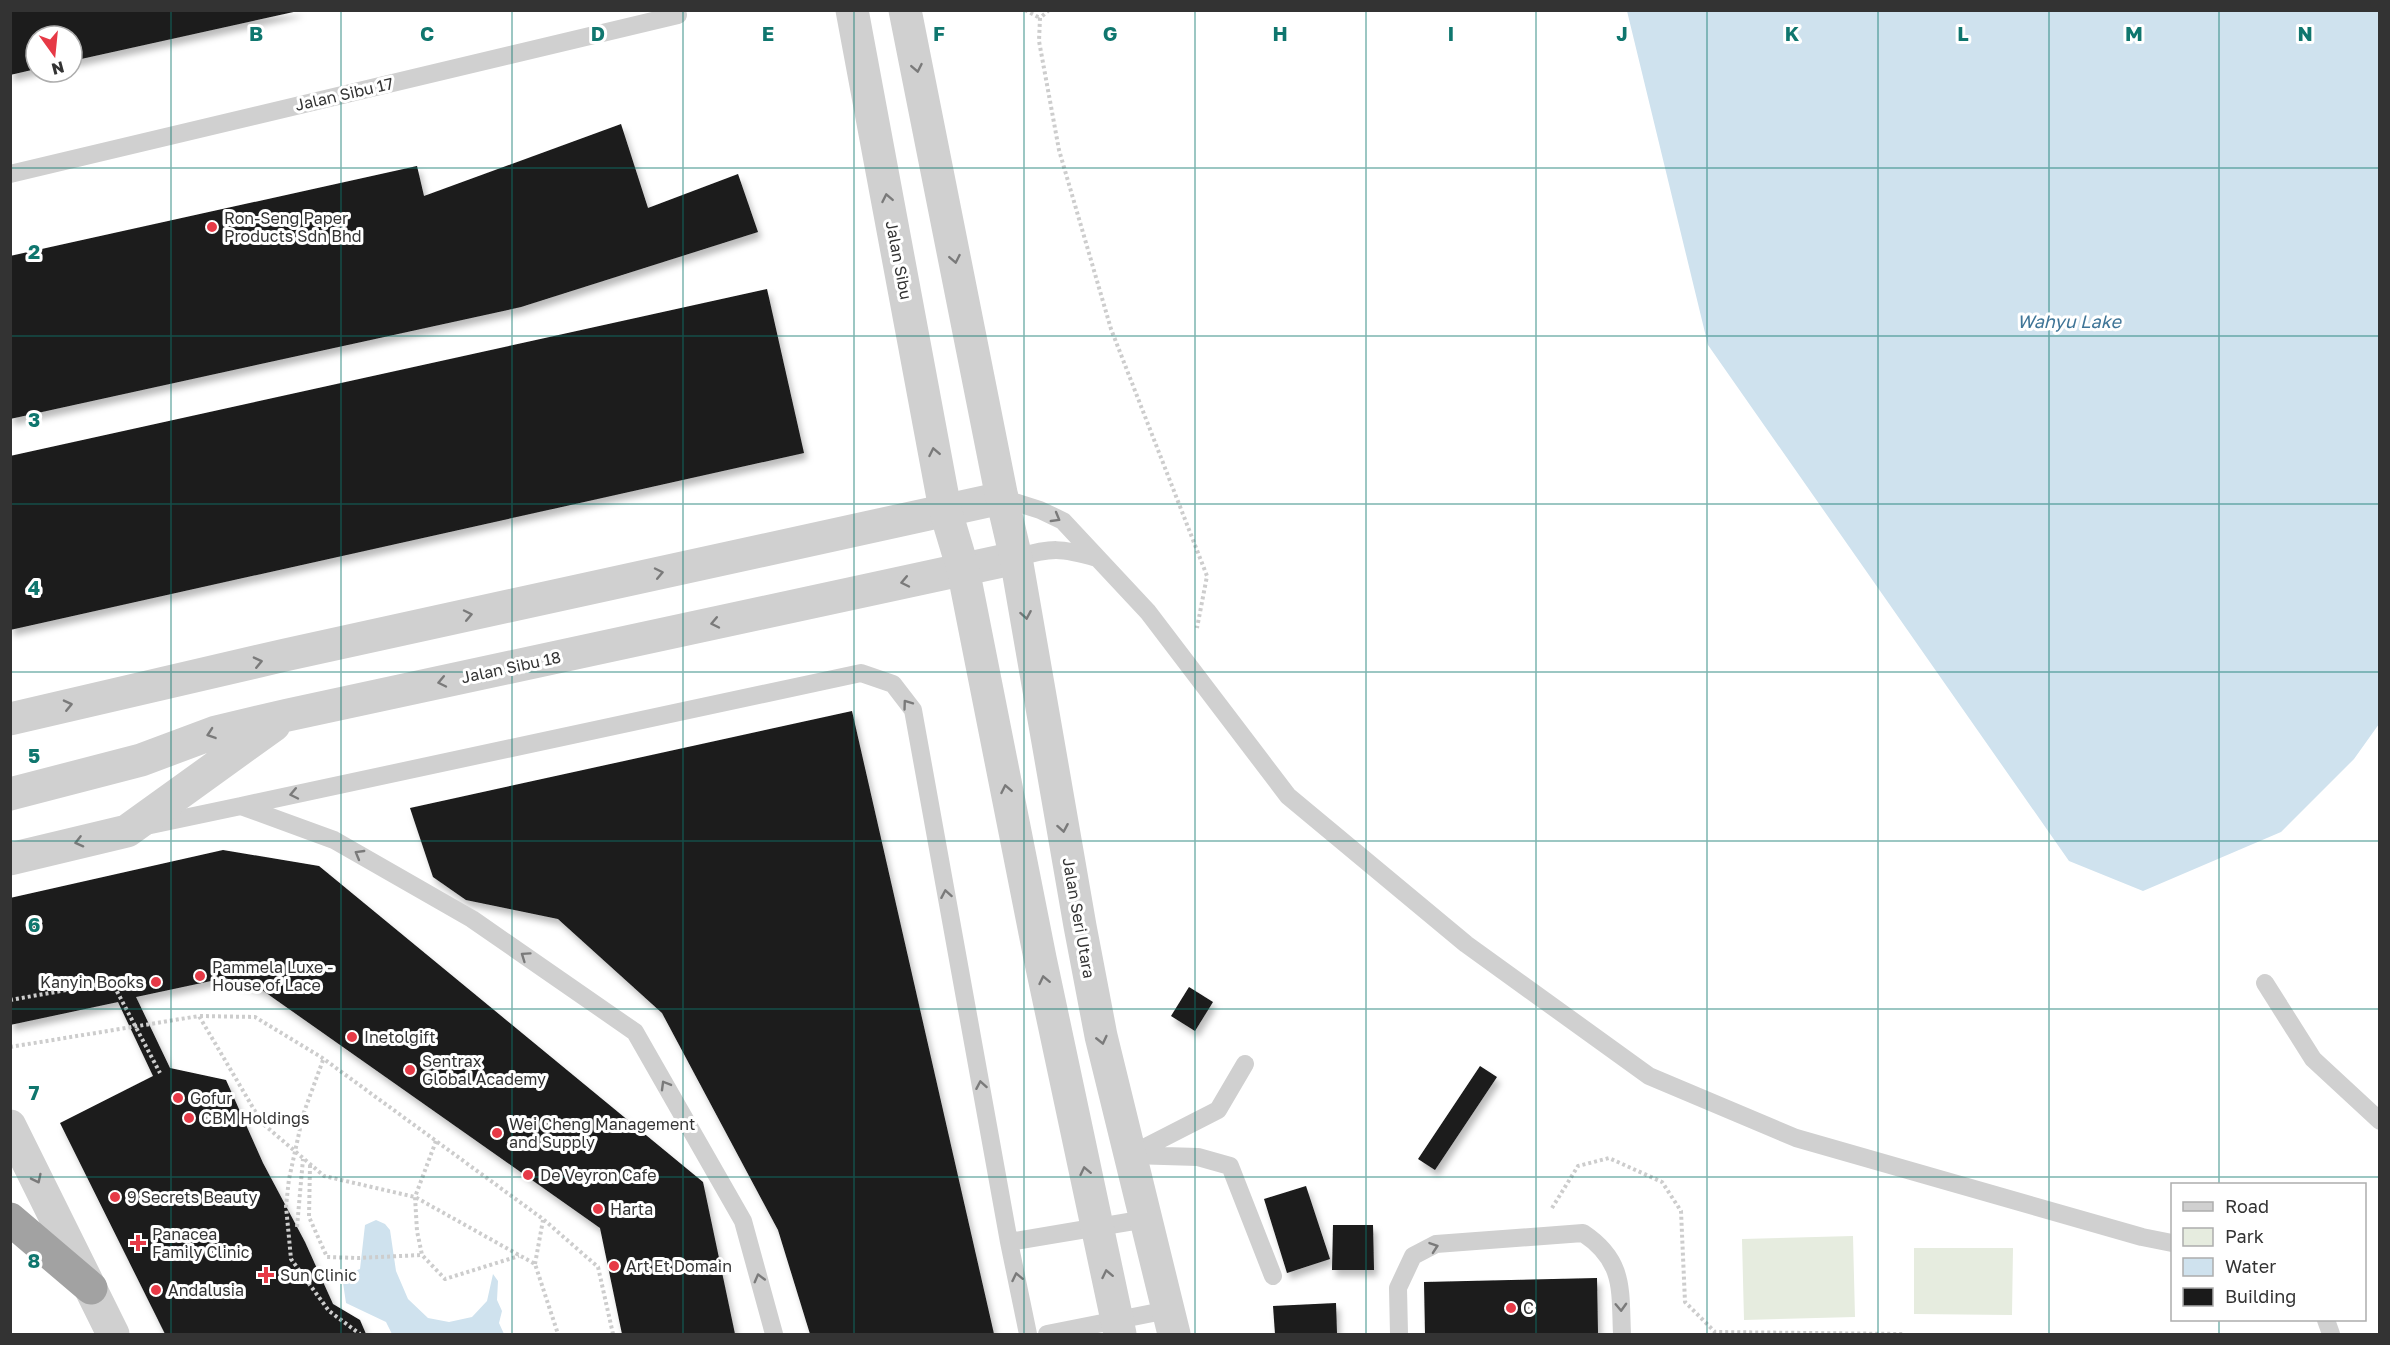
<svg xmlns="http://www.w3.org/2000/svg" width="2390" height="1345" viewBox="0 0 2390 1345" font-family="'Golos Text',sans-serif">
<style>
.green{fill:#e6ecdf}
.water{fill:#cfe2ee}
.building{fill:#1a1a1a;filter:url(#shadow)}
.lines{fill:none;stroke-linecap:round;stroke-linejoin:round}
.path{stroke:#cdcdcd;stroke-width:4;stroke-dasharray:3 3;stroke-linecap:butt}
.service{stroke:#d0d0d0;stroke-width:18}
.minor{stroke:#d0d0d0;stroke-width:33}
.tertiary{stroke:#d0d0d0;stroke-width:33}
.trunk{stroke:#a2a2a2;stroke-width:33}
.path-bridge{stroke:#cdcdcd;stroke-width:4;stroke-dasharray:3 3;stroke-linecap:butt}
.oneway{stroke:#7a7a7a}
.grid{fill:none;stroke:#0f766e;stroke-width:1.5;stroke-opacity:0.55}
.poi-dot{fill:#e63946;stroke:#fff;stroke-width:2}
.labels{text-anchor:middle;dominant-baseline:central;stroke-width:6;stroke-linejoin:round;paint-order:stroke}
.street-label{font-size:16px;fill:#333;stroke:#fff}
.poi-label{font-size:16px;fill:#333;stroke:#fff;text-anchor:start}
.water-label{font-size:18px;font-style:italic;fill:#3f7597;stroke:#fff}
.grid-label{font-size:20px;text-anchor:middle;font-weight:bold;fill:#0f766e;stroke:#fff;stroke-width:6;stroke-linejoin:round;paint-order:stroke}
</style>
<defs>
<filter id="shadow"><feDropShadow dx="3.5" dy="6" stdDeviation="3" flood-color="#0004"/></filter>
</defs>
<rect width="100%" height="100%" fill="#fff"/>
<path class="green" d="M1853,1236L1855,1317L1744,1320L1742,1239Z
M1914,1248H2013L2012,1315L1914,1314Z"/>
<path class="water" d="M1627,11H2379V724L2354,759L2281,832L2143,891L2069,861L1708,345Z
M376,1220L385,1224L390,1230L396,1271L408,1299L428,1318L449,1322L472,1317L487,1301L493,1274L498,1281L497,1300L502,1311L499,1323L504,1334H392L386,1322L346,1303L342,1276L360,1269L365,1225Z"/>
<path class="building" d="M10,10H298V11L72,61V36H36V69L10,75Z
M621,124L648,208L738,174L758,232L521,307L10,419V256L417,166L424,196Z
M767,289L804,453L10,630V456Z
M852,711L994,1334H810L778,1230L662,1013L558,919L466,900L433,877L410,808Z
M223,850L319,866L703,1182L735,1334H622L600,1228L262,990L225,978L136,997L170,1068L226,1080L263,1163L305,1242L333,1304L360,1320L366,1334H165L60,1123L153,1076L118,1002L10,1025V898Z
M1189,987L1213,1002L1195,1031L1171,1016Z
M1480,1066L1497,1077L1435,1170L1418,1159Z
M1306,1186L1330,1259L1287,1273L1264,1199Z
M1333,1225H1373L1374,1270H1332Z
M1597,1278L1598,1334H1425L1424,1282Z
M1336,1303L1337,1334H1275L1273,1306Z"/>
<g class="lines">
<path class="path" d="M1025,10L1040,18
M1049,10L1040,18L1039,41L1059,150L1111,329L1207,576L1197,628
M200,1016L255,1017L321,1057L543,1219L598,1267L613,1334
M10,1047L199,1016L262,1123L324,1176L415,1197L535,1264L558,1334
M323,1060L303,1115L289,1179L286,1206L291,1259L329,1311L360,1334
M436,1141L415,1197L417,1231L422,1255L445,1279L519,1256
M310,1165L309,1217L327,1257L358,1258L422,1255
M1552,1208L1578,1166L1609,1158L1662,1182L1681,1211L1685,1302L1715,1332L1903,1334
M297,1227L303,1159
M535,1264L543,1220"/>
<path class="service" d="M10,174L678,15
M1002,498L1040,510L1063,521L1148,612L1288,796L1466,944L1649,1076L1796,1138L2142,1237L2172,1243
M1016,558C1052,547 1061,548 1097,558
M241,806L861,673L893,684L913,710L1009,1242L1028,1334
M146,826L241,806L334,840L472,919L635,1032L743,1221L774,1334
M2265,983L2313,1059L2380,1121
M1132,1154L1218,1110L1245,1064
M1130,1155L1198,1157L1230,1166L1273,1276
M1009,1242L1146,1219
M2326,1320L2331,1334
M1047,1334L1168,1310
M1399,1334L1398,1288L1413,1256L1436,1244L1583,1233C1625,1261 1620,1290 1622,1334"/>
<path class="minor" d="M10,719L285,655L1002,498
M10,794L141,760L216,732L288,715L1016,558
M10,859L127,831L274,725
M10,1126L113,1334"/>
<path class="tertiary" d="M852,10L945,509L963,569L1040,958L1120,1334
M905,10L1002,498L1016,558L1080,926L1101,1036L1174,1334"/>
<path class="trunk" d="M10,1219L91,1288"/>
<path class="path-bridge" d="M10,1000L112,982L160,1073"/>
</g>
<defs><path id="oneway-chevron" d="M-2-3.5L2.5 0L-2 3.5" fill="none" stroke-width="1.6" stroke-linecap="round" stroke-linejoin="round" transform="scale(1.5)"/></defs>
<g class="oneway">
<use href="#oneway-chevron" transform="translate(917 68) rotate(79)"/>
<use href="#oneway-chevron" transform="translate(887 198) rotate(-101)"/>
<use href="#oneway-chevron" transform="translate(955 259) rotate(79)"/>
<use href="#oneway-chevron" transform="translate(934 452) rotate(-101)"/>
<use href="#oneway-chevron" transform="translate(1056 518) rotate(30)"/>
<use href="#oneway-chevron" transform="translate(659 573) rotate(-12)"/>
<use href="#oneway-chevron" transform="translate(905 582) rotate(168)"/>
<use href="#oneway-chevron" transform="translate(468 615) rotate(-12)"/>
<use href="#oneway-chevron" transform="translate(1026 615) rotate(80)"/>
<use href="#oneway-chevron" transform="translate(715 623) rotate(168)"/>
<use href="#oneway-chevron" transform="translate(258 662) rotate(-13)"/>
<use href="#oneway-chevron" transform="translate(442 682) rotate(168)"/>
<use href="#oneway-chevron" transform="translate(907 704) rotate(-126)"/>
<use href="#oneway-chevron" transform="translate(68 705) rotate(-13)"/>
<use href="#oneway-chevron" transform="translate(211 734) rotate(161)"/>
<use href="#oneway-chevron" transform="translate(1006 789) rotate(-101)"/>
<use href="#oneway-chevron" transform="translate(294 794) rotate(168)"/>
<use href="#oneway-chevron" transform="translate(1063 828) rotate(80)"/>
<use href="#oneway-chevron" transform="translate(79 842) rotate(166)"/>
<use href="#oneway-chevron" transform="translate(359 854) rotate(-150)"/>
<use href="#oneway-chevron" transform="translate(946 894) rotate(-100)"/>
<use href="#oneway-chevron" transform="translate(525 956) rotate(-145)"/>
<use href="#oneway-chevron" transform="translate(1044 980) rotate(-102)"/>
<use href="#oneway-chevron" transform="translate(1102 1040) rotate(77)"/>
<use href="#oneway-chevron" transform="translate(665 1085) rotate(-120)"/>
<use href="#oneway-chevron" transform="translate(981 1085) rotate(-100)"/>
<use href="#oneway-chevron" transform="translate(1085 1171) rotate(-102)"/>
<use href="#oneway-chevron" transform="translate(37 1179) rotate(64)"/>
<use href="#oneway-chevron" transform="translate(1434 1247) rotate(-19)"/>
<use href="#oneway-chevron" transform="translate(1107 1274) rotate(-102)"/>
<use href="#oneway-chevron" transform="translate(1017 1277) rotate(-102)"/>
<use href="#oneway-chevron" transform="translate(759 1278) rotate(-105)"/>
<use href="#oneway-chevron" transform="translate(1621 1307) rotate(88)"/>
</g>
<path class="grid" d="M171,10V1334M341,10V1334M512,10V1334M683,10V1334M854,10V1334M1024,10V1334M1195,10V1334M1366,10V1334M1536,10V1334M1707,10V1334M1878,10V1334M2049,10V1334M2219,10V1184M10,168H2380M10,336H2380M10,504H2380M10,672H2380M10,841H2380M10,1009H2380M10,1177H2380M2219,1320V1334"/>
<g class="poi-dot">
<circle cx="212" cy="227" r="6"/>
<circle cx="200" cy="976" r="6"/>
<circle cx="156" cy="982" r="6"/>
<circle cx="352" cy="1037" r="6"/>
<circle cx="410" cy="1070" r="6"/>
<circle cx="178" cy="1098" r="6"/>
<circle cx="189" cy="1118" r="6"/>
<circle cx="497" cy="1133" r="6"/>
<circle cx="528" cy="1175" r="6"/>
<circle cx="115" cy="1197" r="6"/>
<circle cx="598" cy="1209" r="6"/>
<path d="M135 1234h6v6h6v6h-6v6h-6v-6h-6v-6h6z"/>
<circle cx="614" cy="1266" r="6"/>
<path d="M263 1266h6v6h6v6h-6v6h-6v-6h-6v-6h6z"/>
<circle cx="156" cy="1290" r="6"/>
<circle cx="1511" cy="1308" r="6"/>
</g>
<g class="labels">
<g class="street-label">
<text transform="translate(344 94) rotate(-13)">Jalan Sibu 17</text>
<text transform="translate(899 260) rotate(79)">Jalan Sibu</text>
<text transform="translate(511 667) rotate(-12)">Jalan Sibu 18</text>
<text transform="translate(1079 918) rotate(80)">Jalan Seri Utara</text>
</g>
<g class="poi-label">
<text x="224" y="218">Ron-Seng Paper<tspan x="224" dy="18">Products Sdn Bhd</tspan></text>
<text x="212" y="967">Pammela Luxe -<tspan x="212" dy="18">House of Lace</tspan></text>
<text x="144" y="982" text-anchor="end">Kanyin Books</text>
<text x="364" y="1037">Inetolgift</text>
<text x="422" y="1061">Sentrax<tspan x="422" dy="18">Global Academy</tspan></text>
<text x="190" y="1098">Gofur</text>
<text x="201" y="1118">CBM Holdings</text>
<text x="509" y="1124">Wei Cheng Management<tspan x="509" dy="18">and Supply</tspan></text>
<text x="540" y="1175">De Veyron Cafe</text>
<text x="127" y="1197">9 Secrets Beauty</text>
<text x="610" y="1209">Harta</text>
<text x="152" y="1234">Panacea<tspan x="152" dy="18">Family Clinic</tspan></text>
<text x="626" y="1266">Art Et Domain</text>
<text x="280" y="1275">Sun Clinic</text>
<text x="168" y="1290">Andalusia</text>
<text x="1523" y="1308">C</text>
</g>
<g class="water-label">
<text x="2069" y="321">Wahyu Lake</text>
</g>
</g>
<g class="grid-label">
<text x="256" y="41">B</text>
<text x="427" y="41">C</text>
<text x="598" y="41">D</text>
<text x="768" y="41">E</text>
<text x="939" y="41">F</text>
<text x="1110" y="41">G</text>
<text x="1280" y="41">H</text>
<text x="1451" y="41">I</text>
<text x="1622" y="41">J</text>
<text x="1792" y="41">K</text>
<text x="1963" y="41">L</text>
<text x="2134" y="41">M</text>
<text x="2305" y="41">N</text>
<text x="34" y="259">2</text>
<text x="34" y="427">3</text>
<text x="34" y="595">4</text>
<text x="34" y="763">5</text>
<text x="34" y="932">6</text>
<text x="34" y="1100">7</text>
<text x="34" y="1268">8</text>
</g>
<rect width="2390" height="1345" fill="none" stroke="#333333" stroke-width="24"/>
<rect x="2171" y="1183" width="195" height="138" fill="#ffffff" stroke="#adadad" stroke-width="1.5"/>
<rect x="2183" y="1202" width="30" height="9" fill="#d0d0d0" stroke="#adadad" stroke-width="1.5"/>
<text x="2225" y="1213" font-size="18" fill="#333333">Road</text>
<rect x="2183" y="1228" width="30" height="18" fill="#e6ecdf" stroke="#adadad" stroke-width="1.5"/>
<text x="2225" y="1243" font-size="18" fill="#333333">Park</text>
<rect x="2183" y="1258" width="30" height="18" fill="#cfe2ee" stroke="#adadad" stroke-width="1.5"/>
<text x="2225" y="1273" font-size="18" fill="#333333">Water</text>
<rect x="2183" y="1288" width="30" height="18" fill="#1a1a1a" stroke="#adadad" stroke-width="1.5"/>
<text x="2225" y="1303" font-size="18" fill="#333333">Building</text>
<g transform="translate(54 54) rotate(165)"><circle r="28" fill="#ffffff" stroke="#adadad" stroke-width="1.5"/>
<path d="M0-4.5L10 22L0 15L-10 22Z" fill="#e63946"/>
<text y="-9" font-size="16" font-weight="bold" text-anchor="middle" fill="#333333">N</text>
</g>
</svg>
